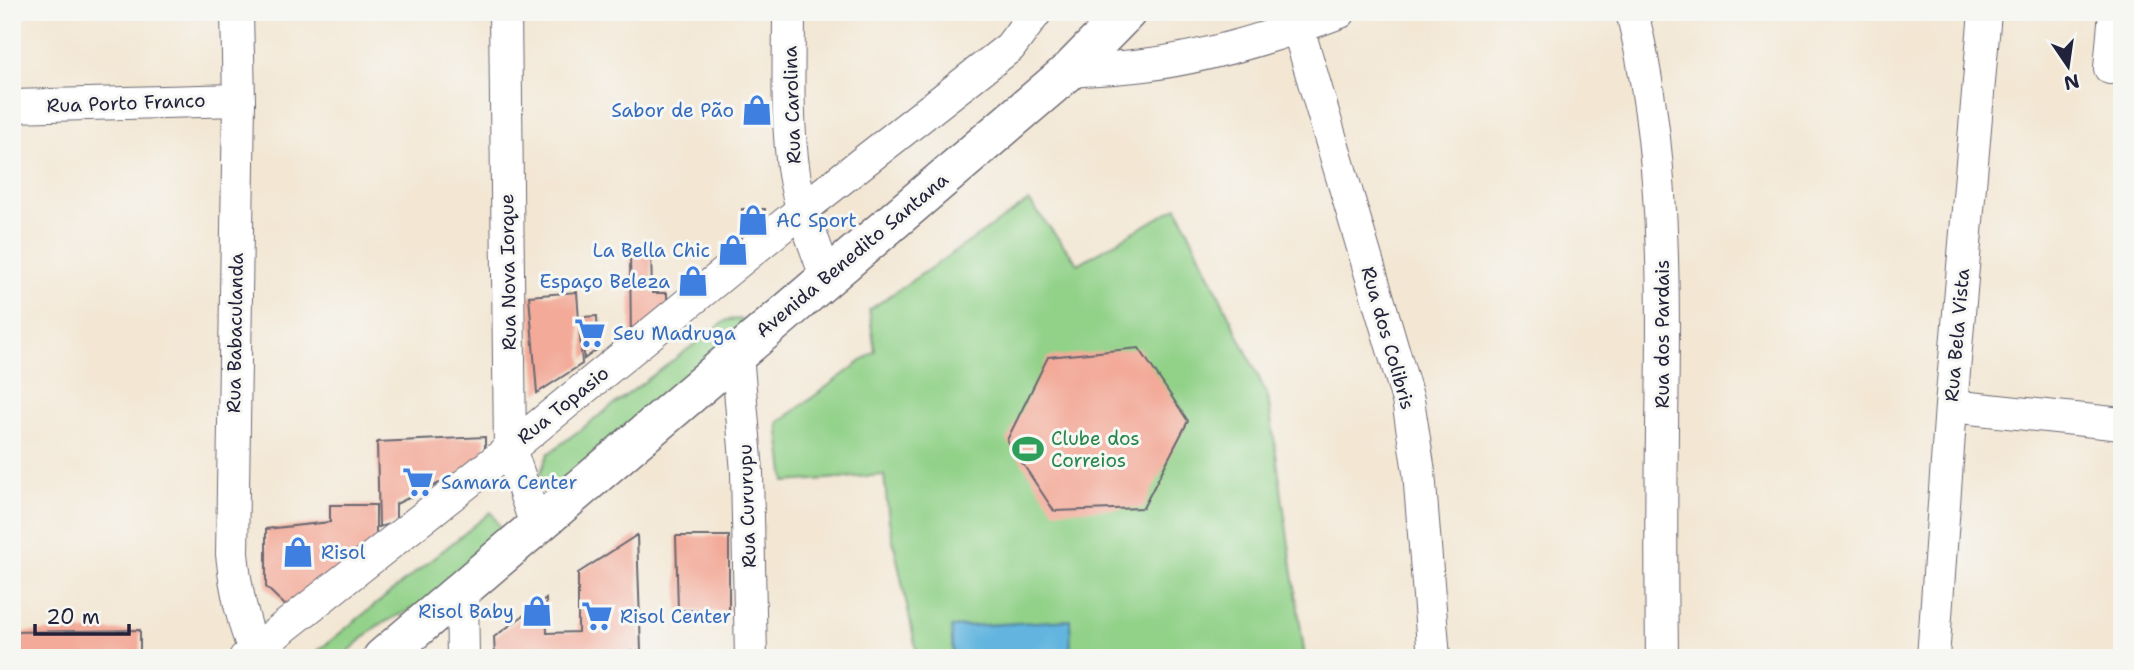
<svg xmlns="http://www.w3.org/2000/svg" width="2134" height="670" viewBox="0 0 2134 670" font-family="'Shantell Sans',sans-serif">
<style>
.green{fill:#91d188;stroke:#5a7a62;stroke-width:2}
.water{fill:#64b5df;stroke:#436c8d;stroke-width:2}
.building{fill:#f3aa99}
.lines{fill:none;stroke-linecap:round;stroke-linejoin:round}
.minor-casing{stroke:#6b6771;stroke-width:34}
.major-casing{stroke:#6b6771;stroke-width:41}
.minor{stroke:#fff;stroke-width:32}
.major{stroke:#fff;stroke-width:38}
.labels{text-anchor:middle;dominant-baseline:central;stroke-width:6;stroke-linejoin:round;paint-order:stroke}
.street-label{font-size:19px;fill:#22223b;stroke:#f6f6f2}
.shop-label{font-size:19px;fill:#366cbe;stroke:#f6f6f2;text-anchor:start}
.leisure-label{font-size:19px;fill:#27864d;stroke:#f6f6f2;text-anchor:start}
</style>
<rect width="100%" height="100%" fill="#f6f6f2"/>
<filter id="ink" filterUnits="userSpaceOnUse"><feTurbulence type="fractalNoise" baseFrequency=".0143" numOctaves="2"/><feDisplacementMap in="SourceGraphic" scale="14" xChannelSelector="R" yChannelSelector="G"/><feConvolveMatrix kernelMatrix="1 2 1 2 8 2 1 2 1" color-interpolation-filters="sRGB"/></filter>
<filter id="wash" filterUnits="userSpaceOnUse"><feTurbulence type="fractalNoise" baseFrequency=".00686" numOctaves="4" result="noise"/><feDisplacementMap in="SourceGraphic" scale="28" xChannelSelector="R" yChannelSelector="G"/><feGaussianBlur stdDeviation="1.57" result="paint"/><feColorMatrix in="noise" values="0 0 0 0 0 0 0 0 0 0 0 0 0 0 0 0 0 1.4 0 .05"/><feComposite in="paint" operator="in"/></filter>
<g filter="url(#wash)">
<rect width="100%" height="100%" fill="#f3e7d4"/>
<path class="green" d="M1029,201L1078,264L1177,207L1268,397L1305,658H918L889,521L884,475L785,482L778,423L875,351L869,310Z
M740,319L749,325L557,498L543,490L539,477L548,454L727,320Z
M491,512L502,531L449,590L377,626L341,658H309Z"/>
<path class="water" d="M1070,620L1071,658H953L951,627Z"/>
<g id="blocks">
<path class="building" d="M742,209H765V231L740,247Z
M630,250H651L652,293H667V313L631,344Z
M577,292L582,364L537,393L529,296Z
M597,316L598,349L584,359L583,317Z
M1139,348L1188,421L1143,508L1054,511L1007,440L1048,357Z
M485,437V461L396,504V522L379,527L377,442Z
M330,505H376V540L290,610L266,587V529L330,522Z
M637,535L641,651L618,652V658H495L494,637L546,599L547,633L578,632V573Z
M676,536H729V612L678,610Z
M140,630V658H12V632Z"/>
</g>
</g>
<g filter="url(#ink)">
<use href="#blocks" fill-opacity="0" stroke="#6b6771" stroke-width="2"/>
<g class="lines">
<defs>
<path id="minor" d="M237,12L239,100L232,554C235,588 242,619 254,651
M505,12L510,449L537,528
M789,12C789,66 786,121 794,174C800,210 815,244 826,277
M1632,12C1666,149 1664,289 1662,429C1661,506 1661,582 1662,658
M1298,28L1408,400L1419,472L1434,658
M2110,68L2115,12
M1069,71C1094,69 1119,68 1144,65C1208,57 1279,35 1340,12
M12,106L239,100
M737,354L747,472L751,658
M1951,406L2122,424
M462,590L463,658
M245,658L510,449L803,209L1010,47L1036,12
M1933,658L1951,406L1985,12"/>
<path id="major" d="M382,658L1069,71L1127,12"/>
</defs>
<use href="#minor" class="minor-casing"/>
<use href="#major" class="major-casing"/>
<use href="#minor" class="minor"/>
<use href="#major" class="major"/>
</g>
</g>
<defs>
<symbol id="shop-bare" viewBox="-9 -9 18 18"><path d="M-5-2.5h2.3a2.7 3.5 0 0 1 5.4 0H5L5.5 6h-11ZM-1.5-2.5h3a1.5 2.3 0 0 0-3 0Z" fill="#3f7fe0" stroke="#f6f6f2" stroke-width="2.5" paint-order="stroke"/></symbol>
<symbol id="supermarket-bare" viewBox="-9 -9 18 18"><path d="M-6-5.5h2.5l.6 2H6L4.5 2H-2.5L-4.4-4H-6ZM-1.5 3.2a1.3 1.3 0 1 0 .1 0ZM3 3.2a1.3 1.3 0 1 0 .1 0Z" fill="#3f7fe0" stroke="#f6f6f2" stroke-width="2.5" paint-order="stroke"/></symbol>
<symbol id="stadium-bare" viewBox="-9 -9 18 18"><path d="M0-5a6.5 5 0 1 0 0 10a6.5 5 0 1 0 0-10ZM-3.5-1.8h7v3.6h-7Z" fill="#2e9e5b" stroke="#f6f6f2" stroke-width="2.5" paint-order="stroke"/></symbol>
</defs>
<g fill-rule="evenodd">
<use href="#shop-bare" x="735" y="88" width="44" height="44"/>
<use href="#shop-bare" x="731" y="198" width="44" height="44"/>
<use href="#shop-bare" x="711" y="228" width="44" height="44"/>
<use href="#shop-bare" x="671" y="259" width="44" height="44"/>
<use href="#supermarket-bare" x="568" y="311" width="44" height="44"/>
<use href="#stadium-bare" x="1006" y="427" width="44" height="44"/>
<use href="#supermarket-bare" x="396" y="460" width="44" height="44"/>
<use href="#shop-bare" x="276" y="530" width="44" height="44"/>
<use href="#shop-bare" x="515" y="589" width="44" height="44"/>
<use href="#supermarket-bare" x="575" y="594" width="44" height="44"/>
</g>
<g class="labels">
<g class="street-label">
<text transform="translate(126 103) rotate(-2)">Rua Porto Franco</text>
<text transform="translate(792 105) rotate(-92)">Rua Carolina</text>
<text transform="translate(852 255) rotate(-40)">Avenida Benedito Santana</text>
<text transform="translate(508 272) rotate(-91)">Rua Nova Iorque</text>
<text transform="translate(235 333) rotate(-89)">Rua Babaculanda</text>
<text transform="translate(1662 334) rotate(-90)">Rua dos Pardais</text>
<text transform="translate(1957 335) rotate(-85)">Rua Bela Vista</text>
<text transform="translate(1388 338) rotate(74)">Rua dos Colibris</text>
<text transform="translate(563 405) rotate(-39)">Rua Topasio</text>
<text transform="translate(747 506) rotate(-92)">Rua Cururupu</text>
</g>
<g class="shop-label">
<text x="734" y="110" text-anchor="end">Sabor de Pão</text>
<text x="776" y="220">AC Sport</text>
<text x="710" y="250" text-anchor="end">La Bella Chic</text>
<text x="670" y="281" text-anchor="end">Espaço Beleza</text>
<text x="613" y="333">Seu Madruga</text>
<text x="441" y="482">Samara Center</text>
<text x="321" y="552">Risol</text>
<text x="514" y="611" text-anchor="end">Risol Baby</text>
<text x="620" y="616">Risol Center</text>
</g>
<g class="leisure-label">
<text x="1051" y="438">Clube dos<tspan x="1051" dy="22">Correios</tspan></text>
</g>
</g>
<rect width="2134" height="670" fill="none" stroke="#f6f6f2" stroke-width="42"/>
<g transform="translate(2068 66) rotate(167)" stroke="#f6f6f2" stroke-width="5" paint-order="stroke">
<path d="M0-5L12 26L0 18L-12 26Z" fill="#22223b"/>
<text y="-10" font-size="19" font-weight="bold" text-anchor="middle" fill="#22223b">N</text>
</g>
<path d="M35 624v10h94v-10" fill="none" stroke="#22223b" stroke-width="3.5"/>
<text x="46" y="624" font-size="21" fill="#22223b" stroke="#f6f6f2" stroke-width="5" paint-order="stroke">20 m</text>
</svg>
